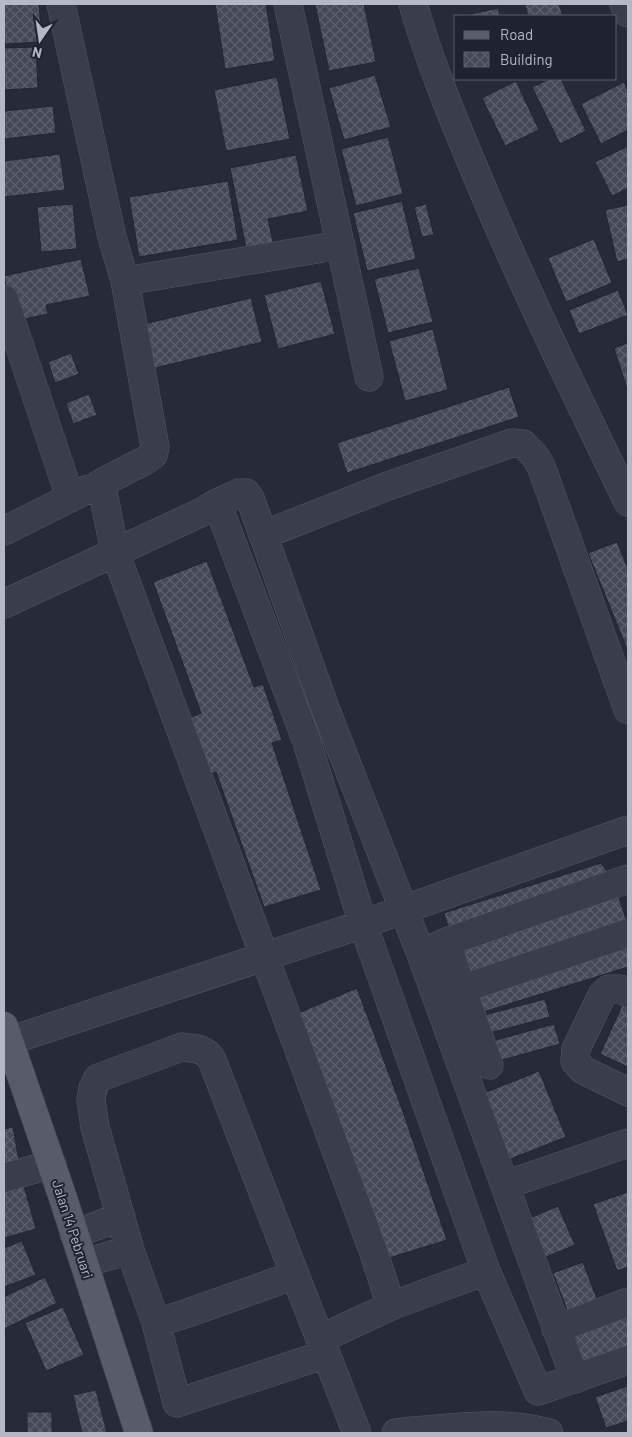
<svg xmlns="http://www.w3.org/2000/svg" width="632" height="1437" viewBox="0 0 632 1437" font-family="Barlow,sans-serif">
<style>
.building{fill:url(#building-cross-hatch);stroke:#202531}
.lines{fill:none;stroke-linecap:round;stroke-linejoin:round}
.minor-casing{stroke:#545965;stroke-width:29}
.major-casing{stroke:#424753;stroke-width:29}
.minor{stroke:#393e4a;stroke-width:28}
.major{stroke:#585c6a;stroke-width:28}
.labels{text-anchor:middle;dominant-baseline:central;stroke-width:4;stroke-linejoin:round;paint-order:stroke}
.street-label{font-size:14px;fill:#b5b9c6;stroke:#1f232f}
</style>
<defs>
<pattern id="building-cross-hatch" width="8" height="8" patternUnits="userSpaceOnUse" patternTransform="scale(1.25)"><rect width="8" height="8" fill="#434959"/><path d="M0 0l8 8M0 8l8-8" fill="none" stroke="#5c616f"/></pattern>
</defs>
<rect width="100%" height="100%" fill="#262b3a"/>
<path class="building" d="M4,4H39L42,42L4,44Z
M215,4H266L275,61L225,69Z
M315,4H364L376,62L329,71Z
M525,4H559L563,16H528Z
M498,8L500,16H467V15Z
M36,47L38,88L4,90V48Z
M375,75L391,127L344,140L329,88Z
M277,77L290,139L226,151L214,90Z
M550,79H561L586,131L560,144L532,87Z
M516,81L539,130L505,146L482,98Z
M624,82L628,91V130L601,144L581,104Z
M53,106L56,133L4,139V111Z
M388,137L403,194L356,206L341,149Z
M628,146V188L612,196L595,162Z
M60,154L65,190L4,197V161Z
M296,155L308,211L268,219L273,242L246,248L230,168Z
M228,181L238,240L139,257L129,197Z
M402,201L416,259L367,271L353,213Z
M73,204L77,249L41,252L37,207Z
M426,204L434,235L422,237L414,207Z
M628,205V259L617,262L605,210Z
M594,239L612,283L566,302L548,258Z
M81,259L90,296L46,305L48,314L14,321L4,276Z
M419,268L433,322L388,333L374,279Z
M321,281L335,334L278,349L264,295Z
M618,290L628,315L579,334L569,310Z
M251,298L262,342L147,370L136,326Z
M433,329L448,390L405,401L389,341Z
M628,343V392L614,348Z
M71,353L79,374L55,383L48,362Z
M509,387L519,417L347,473L337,443Z
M89,394L97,415L73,424L66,403Z
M617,542L628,569V651L588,553Z
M207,561L254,687L263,684L282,740L272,743L321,890L264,907L216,772L204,776L185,720L201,713L153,582Z
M601,863L613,879L450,932L444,913Z
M616,889L628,925L466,983L453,945Z
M628,944V967L480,1013L474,993Z
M357,988L402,1109L447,1240L386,1259L296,1014Z
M626,997L628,998V1067L600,1054Z
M545,999L550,1017L486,1034L481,1016Z
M554,1024L560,1044L495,1062L489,1042Z
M539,1071L566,1137L505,1161L479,1095Z
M13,1127L20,1167L4,1169V1129Z
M23,1182L36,1229L4,1238V1187Z
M628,1192V1267L617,1271L593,1204Z
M558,1206L575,1245L546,1257L530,1218Z
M22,1241L36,1275L4,1287V1248Z
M583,1262L597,1299L567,1310L553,1273Z
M45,1277L57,1303L4,1329V1297Z
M63,1307L84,1355L46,1371L25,1323Z
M628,1316V1353L584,1368L573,1335Z
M628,1386V1421L606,1428L595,1397Z
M96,1390L107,1433H82L73,1395Z
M27,1412H52V1433H27Z"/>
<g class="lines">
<defs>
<path id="minor" d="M61,4L112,237L125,281L155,447L153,455L146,460L101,483L115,552L374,1253L391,1306L486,1271
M288,4L369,377
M413,4C430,63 454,121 478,178C524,288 576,395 628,502
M624,4L628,13
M125,281L341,245
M4,299L70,497
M217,503L239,493H246L250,498L325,708L421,954L575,1379
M4,531L88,489
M263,535L388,486L512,443L523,444L534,455L541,466L628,710
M4,604L202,512L217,503L307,742L363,924L486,1271L538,1391L628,1360
M446,942L462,989
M421,954L446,942L628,879
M628,993L621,989H609L602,995L576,1049L575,1061L583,1070L628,1092
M9,1041L363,924L628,830
M182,1047C195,1048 206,1049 212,1060L295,1275L185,1314L156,1323L130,1250L95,1127L91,1100L93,1088L98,1078Z
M489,1065L462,989L628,933
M4,1178L52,1164
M505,1185L628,1143
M74,1234L121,1217
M84,1263L130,1250
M295,1275L357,1433
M156,1323L177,1403L326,1354
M556,1329L628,1302
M320,1339L391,1306
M396,1433L412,1431C457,1428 505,1420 549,1433"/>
<path id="major" d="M4,1026L62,1195L139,1433"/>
</defs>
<use href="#minor" class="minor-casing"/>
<use href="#major" class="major-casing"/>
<use href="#minor" class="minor"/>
<use href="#major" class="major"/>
</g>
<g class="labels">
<g class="street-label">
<text transform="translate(73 1229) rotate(72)">Jalan 14 Pebruari</text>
</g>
</g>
<rect width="632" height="1437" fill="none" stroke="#b5b9c6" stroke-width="10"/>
<rect x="454" y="15" width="162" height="65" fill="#1f232f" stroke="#5b5f6b"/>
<rect x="464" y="31" width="25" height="8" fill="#585c6a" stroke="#5b5f6b"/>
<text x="500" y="40" font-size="15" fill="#b5b9c6">Road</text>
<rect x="464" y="52" width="25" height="15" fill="url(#building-cross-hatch)" stroke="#5b5f6b"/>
<text x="500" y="65" font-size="15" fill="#b5b9c6">Building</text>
<g transform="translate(40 40) rotate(193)" stroke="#1f232f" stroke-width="4" paint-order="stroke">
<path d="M0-4L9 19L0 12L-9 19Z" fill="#b5b9c6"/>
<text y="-8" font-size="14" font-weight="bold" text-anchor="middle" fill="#b5b9c6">N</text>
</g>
</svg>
